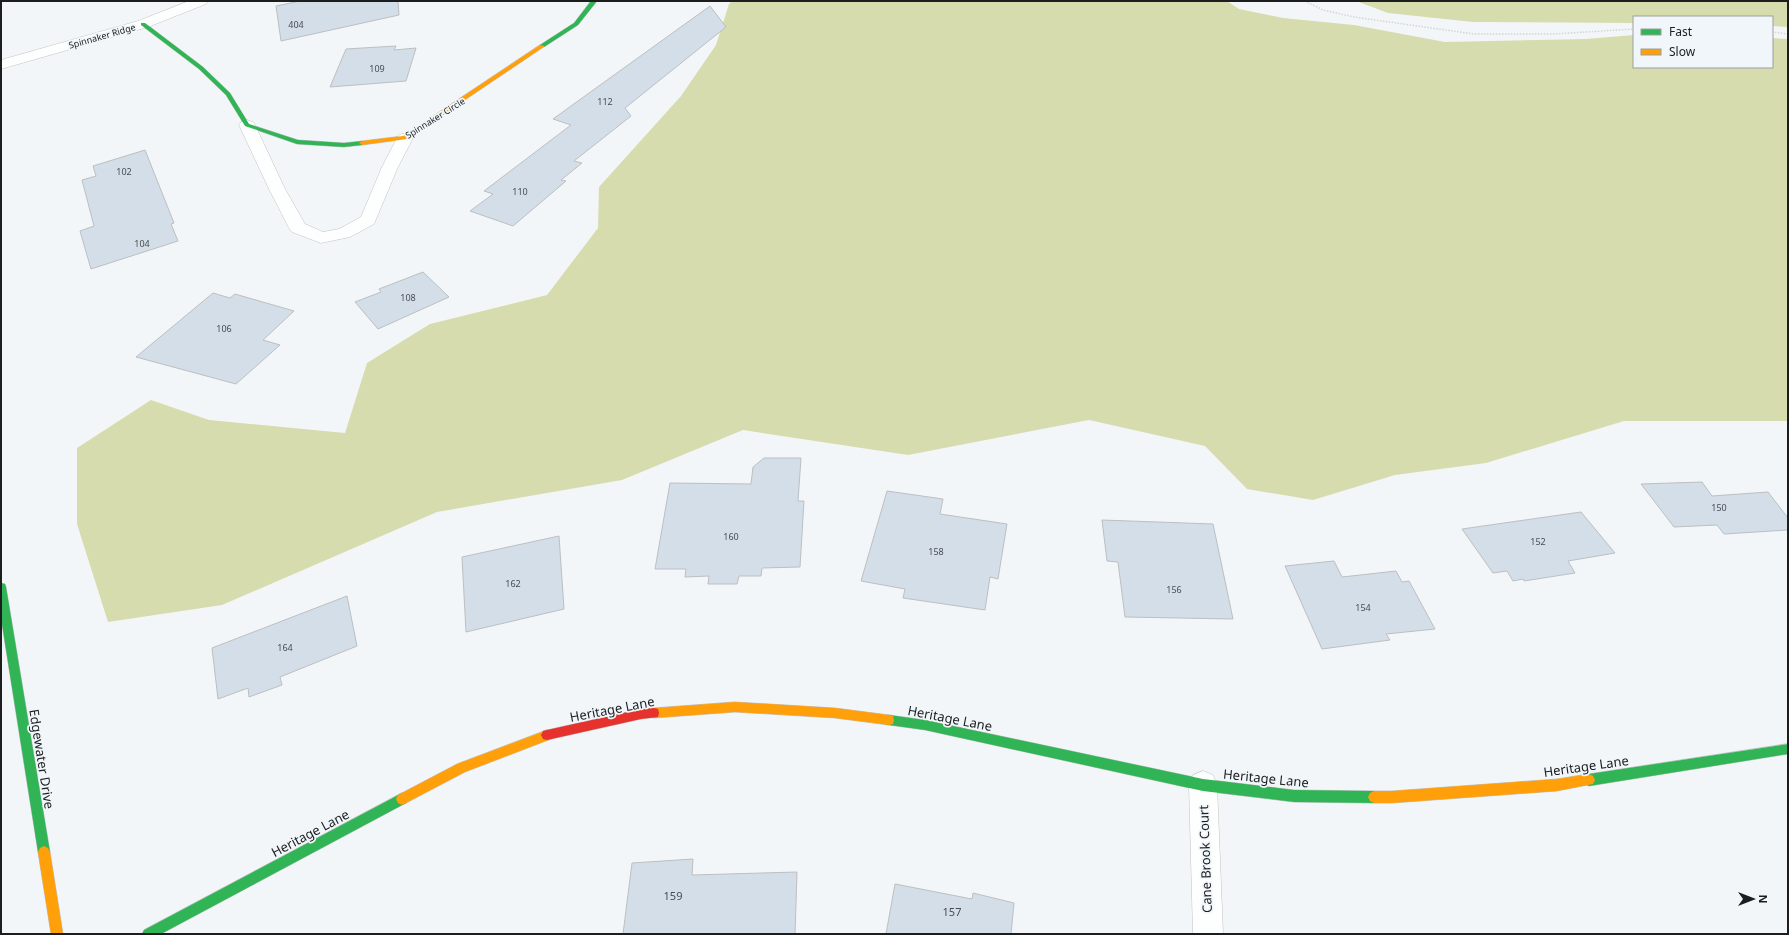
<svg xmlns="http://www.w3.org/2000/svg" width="1789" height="935" viewBox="0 0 1789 935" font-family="'Noto Sans',sans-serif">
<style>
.forest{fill:#d7dcae}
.building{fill:#d3dee9;stroke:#bdbfc0}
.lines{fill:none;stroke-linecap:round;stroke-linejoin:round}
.street-casing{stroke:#c2c3c5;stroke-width:1}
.fast-casing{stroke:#c2c3c5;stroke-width:1}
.slow-casing{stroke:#c2c3c5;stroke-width:1}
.jam-casing{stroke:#c2c3c5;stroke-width:1}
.path{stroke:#d3d4d4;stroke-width:1.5;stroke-dasharray:1.5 1.5;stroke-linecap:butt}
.street{fill:#fdfefe;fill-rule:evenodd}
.fast{fill:#30b455;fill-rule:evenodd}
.slow{fill:#ff9f0a;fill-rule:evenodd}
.jam{fill:#e5322d;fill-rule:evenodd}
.labels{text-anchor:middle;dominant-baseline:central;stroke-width:3.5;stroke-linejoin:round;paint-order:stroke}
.number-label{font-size:9px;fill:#494d51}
.far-street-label{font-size:9px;fill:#1b1d1e;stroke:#f1f6fa}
.near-number-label{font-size:11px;fill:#494d51}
.near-street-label{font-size:13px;fill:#1b1d1e;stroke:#f1f6fa}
</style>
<rect width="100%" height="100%" fill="#f3f6f8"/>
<path class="forest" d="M732,1H1227L1239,9L1283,18L1354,25L1445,42L1586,39L1634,35V67H1772V38L1788,39V421H1624L1486,463L1395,475L1313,500L1247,489L1205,446L1089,420L908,455L743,430L622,480L437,512L222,605L108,622L77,524V448L151,400L209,420L345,433L367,363L430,324L547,295L598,228L599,187L681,96L716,45L729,4Z
M1356,1H1788V27L1772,26V17H1634V23L1473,22L1388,13Z"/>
<path class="building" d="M300,1H398L399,15L281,41L276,6Z
M710,6L726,27L625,108L631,116L574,161L582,163L561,180L566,181L513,226L470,211L493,194L484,191L571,125L553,119Z
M396,46L394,50L416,48L406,81L330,87L346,49Z
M145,150L174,223L171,224L178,241L91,269L80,231L94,226L82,180L96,176L93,166Z
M423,272L449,297L378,329L355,302L381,292L379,289Z
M213,293L230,298L235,294L294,311L263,340L280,345L236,384L136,357Z
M764,458H801L798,501H804L800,567L762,568L761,576H739L737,584H708L709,576L685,577L686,569H655L670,483L751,484L753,467Z
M1702,482L1712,496L1768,492L1788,518V530L1724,534L1717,525L1674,527L1641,484Z
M887,491L943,499L940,514L1007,524L998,579L990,577L985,610L903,598L905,589L861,581Z
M1581,512L1615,553L1568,561L1575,573L1524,581L1523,579L1513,581L1507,571L1493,573L1462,529Z
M1102,520L1213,524L1233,619L1125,617L1118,562L1107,561Z
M559,536L564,609L466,632L462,557Z
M1334,561L1342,577L1396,571L1402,582L1409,581L1435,629L1386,634L1390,640L1322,649L1285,566Z
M347,596L357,646L280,677L282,685L249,697L248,688L218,699L212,648Z
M693,859L692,875L797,872L795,934H623L632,863Z
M895,884L972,899L973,893L1014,903L1011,934H886Z"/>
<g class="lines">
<defs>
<path id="street" d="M189,1H208L206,4L148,27L1,69V60L138,21Z
M247,120L253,122L255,125L285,189L305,224L323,232L339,229L361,217L382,167L397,138L399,135L405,133L411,135L413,138L398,167L374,224L350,237L321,243L292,232L289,228L269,189L239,125L241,122Z
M1203,771L1213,775L1217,785L1223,934H1193L1189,785L1193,775Z"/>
<path id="fast" d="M591,1H597L578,25L544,47H540V45L574,23Z
M141,23H145L203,67L230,93L249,124L298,140L344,143L362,141L365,143L362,145L344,147L297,144L245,126L226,95L199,69L141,25Z
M1,583L5,584L6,587L50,852L48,856L44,858L40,856L38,852L1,618Z
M889,715L925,720L1203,779L1294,790L1374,791L1378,793L1380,797L1378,801L1374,803L1294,802L1203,791L925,730L889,725L885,724L884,720L885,716Z
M1788,744V754L1589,786L1585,784L1583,780L1585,776L1589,774Z
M402,793L406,795L408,799L406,803L161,934H142L144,930Z"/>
<path id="slow" d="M540,45L545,46L407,139L362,145L359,143L362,141L403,136Z
M735,702L835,708L889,715L893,716L894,720L893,724L889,725L835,718L735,712L654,718L650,717L649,713L650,709L654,708Z
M547,730L551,731L553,735L551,739L465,772L406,803L402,805L398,803L396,799L398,795L457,764Z
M1589,774L1593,776L1595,780L1593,784L1557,791L1392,803H1374L1370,801L1368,797L1370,793L1374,791H1392L1557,779Z
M44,846L48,848L50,852L63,934H51L38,852L40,848Z"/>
<path id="jam" d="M654,708L658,709L659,713L658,717L641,719L547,740L543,739L541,735L543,731L547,730L641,709Z"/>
</defs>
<use href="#street" class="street-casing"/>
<use href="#fast" class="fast-casing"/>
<use href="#slow" class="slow-casing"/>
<use href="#jam" class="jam-casing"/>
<path class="path" d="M1305,1L1323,10L1354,17L1474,34H1554L1634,29
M1772,32L1788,34"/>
<use href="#street" class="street"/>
<use href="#fast" class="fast"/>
<use href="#slow" class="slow"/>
<use href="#jam" class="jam"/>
</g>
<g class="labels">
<g class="number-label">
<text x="296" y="24">404</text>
<text x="377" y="68">109</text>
<text x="605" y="101">112</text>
<text x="124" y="171">102</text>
<text x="520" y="191">110</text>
<text x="142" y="243">104</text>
<text x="408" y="297">108</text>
<text x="224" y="328">106</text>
<text x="1719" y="507">150</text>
<text x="731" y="536">160</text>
<text x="1538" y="541">152</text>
<text x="936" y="551">158</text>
<text x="513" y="583">162</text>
<text x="1174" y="589">156</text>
<text x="1363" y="607">154</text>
<text x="285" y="647">164</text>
</g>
<g class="far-street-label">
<text transform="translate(102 36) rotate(-16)">Spinnaker Ridge</text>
<text transform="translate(435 118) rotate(-32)">Spinnaker Circle</text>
</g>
<g class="near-number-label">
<text x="673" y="895">159</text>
<text x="952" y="911">157</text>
</g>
<g class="near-street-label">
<text transform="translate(612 709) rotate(-11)">Heritage Lane</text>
<text transform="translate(950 718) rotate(11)">Heritage Lane</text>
<text transform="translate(42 759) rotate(81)">Edgewater Drive</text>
<text transform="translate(1586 766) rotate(-8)">Heritage Lane</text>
<text transform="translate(1266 778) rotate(6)">Heritage Lane</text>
<text transform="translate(310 833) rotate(-28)">Heritage Lane</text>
<text transform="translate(1205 859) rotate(-92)">Cane Brook Court</text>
</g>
</g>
<rect width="1789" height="935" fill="none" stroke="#1b1d1e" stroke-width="4"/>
<rect x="1633" y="16" width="140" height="52" fill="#f1f6fa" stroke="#9b9fa2"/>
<rect x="1641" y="29" width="20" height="6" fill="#30b455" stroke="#9b9fa2"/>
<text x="1669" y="36" font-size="12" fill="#1b1d1e">Fast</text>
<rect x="1641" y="49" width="20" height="6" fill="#ff9f0a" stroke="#9b9fa2"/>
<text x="1669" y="56" font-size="12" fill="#1b1d1e">Slow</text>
<g transform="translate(1753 899) rotate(90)" stroke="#f1f6fa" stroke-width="3" paint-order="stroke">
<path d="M0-3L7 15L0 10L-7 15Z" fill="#1b1d1e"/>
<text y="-6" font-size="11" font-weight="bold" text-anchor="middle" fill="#1b1d1e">N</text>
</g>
</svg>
